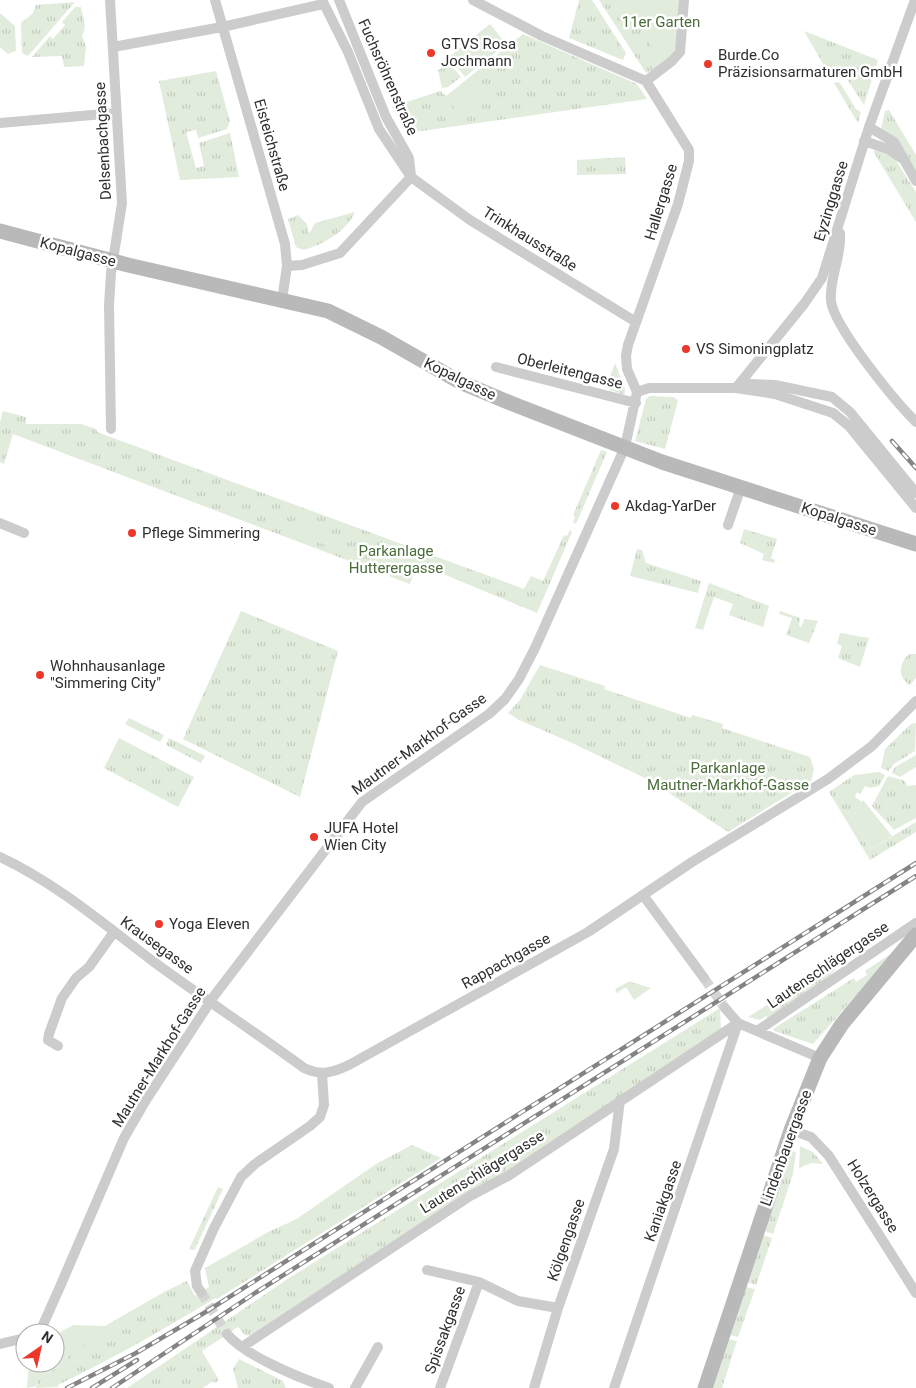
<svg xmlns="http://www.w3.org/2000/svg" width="916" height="1388" viewBox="0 0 916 1388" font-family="Roboto,sans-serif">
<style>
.grass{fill:url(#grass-tufts)}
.garden{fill:#e2ecdc}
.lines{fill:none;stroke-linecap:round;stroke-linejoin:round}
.street-tunnel{stroke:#d5d5d5;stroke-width:10;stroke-dasharray:10 5;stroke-linecap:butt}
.street{stroke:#ccc;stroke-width:10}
.secondary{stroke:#b9b9b9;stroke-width:15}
.rail-casing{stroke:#848484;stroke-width:4.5}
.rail{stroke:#fff;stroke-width:2.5;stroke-dasharray:8;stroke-linecap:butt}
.poi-dot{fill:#ec382a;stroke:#fff;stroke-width:2}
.labels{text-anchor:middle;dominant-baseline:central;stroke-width:5;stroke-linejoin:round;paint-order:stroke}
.park-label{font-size:15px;fill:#4a6c3a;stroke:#fff}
.poi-label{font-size:15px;fill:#2f2f2f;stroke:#fff;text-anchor:start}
.street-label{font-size:15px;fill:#2f2f2f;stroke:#fff}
</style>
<defs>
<pattern id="grass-tufts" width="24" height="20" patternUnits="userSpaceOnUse" patternTransform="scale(1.25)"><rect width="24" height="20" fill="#e2ecdc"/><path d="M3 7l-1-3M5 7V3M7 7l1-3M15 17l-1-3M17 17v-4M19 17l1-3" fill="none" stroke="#c2cbbd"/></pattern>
</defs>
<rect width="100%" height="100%" fill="#fff"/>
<path class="grass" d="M579,0H592L626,53L623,60L569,38Z
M599,0H625L666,64L646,73Z
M75,2L28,56L22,53L21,23L33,13L36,5Z
M75,7H81C82,16 88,27 82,35L86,47L84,66L64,67L62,56L32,57L50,36L53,39L65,25L62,22Z
M0,13L15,26L16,51L8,54L0,47Z
M804,31L878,60L864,105L845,76L838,73L830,76Z
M523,34L637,84L647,99L407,133L392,107L440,91L446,96Z
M450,64L461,77L448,87L442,88L438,70Z
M216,71L230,121L227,129L198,138L196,130L186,132L196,168L204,166L199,143L230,133L239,177L180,180L159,81Z
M837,82L840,83L856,109L861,112L858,123L834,83Z
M889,110L916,155V174L881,129L885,111Z
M877,150L893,156L916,192V222L873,151Z
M625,157L626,174L577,175V160Z
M355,212C347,231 323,245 303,250L296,247L288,219L298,215L307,224L309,234L315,223Z
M615,363L625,389L624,395L606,388Z
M650,396L674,397L678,401L665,449L635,441L646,399Z
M3,411L26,417V424H81L96,429L97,432L524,589L531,576L543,581L564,535L567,536L570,530L572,532L537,613L417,563L410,584L13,434L4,464L0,462V422Z
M601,450L607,452L576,524L573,522L575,516L573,515Z
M744,529L777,539L771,558L775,560L774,563L762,560L764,554L740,543Z
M637,549L642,550L646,563L701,581L698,593L630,576Z
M709,583L769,606L763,627L729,615L733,604L714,597L703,630L695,628Z
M241,611L338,651L300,797L183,739Z
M780,611L800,618L799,626L801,627L805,619L818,621L809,643L786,635L792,618L779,614Z
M840,633L869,638L860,667L838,658L842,646L837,644Z
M909,654H916V678L910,685C897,678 899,663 909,654Z
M540,665L605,686L604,689L691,718L692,715L723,724L722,728L810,757L814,769L811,781L728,832L651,781L570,742L519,720L508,713L520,700Z
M129,718L164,735L160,742L125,724Z
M916,723L915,751L894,764L888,771L881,768L885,749L911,724Z
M119,738L194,777L178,807L104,768Z
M169,738L205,756L201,763L166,745Z
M916,755V767L900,777L892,773L895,767Z
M879,772L885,775L879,786L870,788L865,786L860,794L857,792L855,797L862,802L852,818L871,849L916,822V832L870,860L829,792L854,775Z
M888,776L905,781L907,786L916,785V818L894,830L872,806Z
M895,951L813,1044L774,1031L773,1029L854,978L856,982L867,975L865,971Z
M847,953H849L826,980L768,1018L766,1016L760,1020L748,1017Z
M630,981L631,982L651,988L634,1000L626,987L617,993L615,989Z
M720,1008L721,1030L506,1172L251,1336L245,1335L238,1327L202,1351L219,1380L215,1383L213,1381L203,1388H127L286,1280Z
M412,1145L441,1158L217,1299L216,1298C164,1329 112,1359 58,1385V1387L36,1388L37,1380L66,1362L73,1326L55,1335L73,1325L105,1326L164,1292L187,1281L195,1296L209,1287L205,1268L270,1231L295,1220L376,1164Z
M800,1146L813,1152L823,1164L811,1163L799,1168Z
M792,1151L796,1152L793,1174L773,1234L764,1231Z
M218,1187L223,1189L195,1249L192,1250L189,1249Z
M763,1235L772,1238L756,1285L747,1282Z
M746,1287L755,1289L738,1337L730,1335Z
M729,1339L737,1341L722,1388H712Z
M239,1359L283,1381L286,1388H238L233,1369Z"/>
<path class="garden" d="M622,0H684L681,40L665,67Z
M490,24L506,44L465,77L449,57Z
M474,77L487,94L460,115L447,99Z
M294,520L343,538L339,550L290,532Z
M863,800L892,836L871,849L852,818Z
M73,1326L98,1327L103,1332L68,1357L66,1362L37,1380L36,1386L27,1388L29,1363H55V1335Z"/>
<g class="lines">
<path class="street-tunnel" d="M704,978L725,1008
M201,1292L227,1334"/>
<path class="street" d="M110,0L122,203L111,273L109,305L111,429
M215,0L285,244L287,266L282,300
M322,0L348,52L379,129L411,177L470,220L636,322
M339,0L386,117L409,158L411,176
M473,0L542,36L646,81
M113,47L222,27L323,4
M0,123L115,113
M869,127L894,142L916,181
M864,141L888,149L901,158
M840,233C842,256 829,278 831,301C834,327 895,401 916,422
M287,266L302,265L340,253L411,177
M496,367L636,403
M736,388L804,304L822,278L869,127L915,0
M737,388L750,384L775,385L832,397L850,412L916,493
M637,392L649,388H736L775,394L833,413L849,426L916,508
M0,523L24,533
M728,525L741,487
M0,857C56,883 105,925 154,962C203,998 255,1032 304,1068C321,1076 332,1073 349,1065L588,932L692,862L828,779L872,746L916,701
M643,895L704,978
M725,1008L738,1023L820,1058
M757,1031L916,923
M58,1046L48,1040L49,1034L62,998L76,978L89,967L114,932
M791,1130L811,1137L829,1156L916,1293
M427,1270L479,1282L518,1301L558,1308
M201,1292L197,1286L195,1271L214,1228L241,1177L255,1164L310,1126L320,1117L324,1105L322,1074
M36,1333L42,1327L59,1289L124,1138L146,1100L214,996L362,802L489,714L505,699L519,679L535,648L625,447L637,392L627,369L626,356L628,345L678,204L689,161V150L646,81L672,61L680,52L684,0
M227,1334C245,1356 302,1379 329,1388
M0,1344L25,1338
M242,1347L470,1196L508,1176L738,1023
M355,1388L378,1347
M440,1388L479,1282
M534,1388L558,1308L614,1149L620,1100
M614,1388L738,1023"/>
<path class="secondary" d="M0,231L128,265L328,311L381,337L460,382L513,404L662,462L916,544
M705,1388L791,1130L820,1058L842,1024L916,935"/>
<defs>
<path id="rail" d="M892,441L916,468
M67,1388L136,1353L204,1313L916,863
M92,1388L137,1360
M112,1388L255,1293L916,876"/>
</defs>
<use href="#rail" class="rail-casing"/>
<use href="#rail" class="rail"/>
</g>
<g class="poi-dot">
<circle cx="431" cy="53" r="5"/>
<circle cx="708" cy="64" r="5"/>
<circle cx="686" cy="349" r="5"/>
<circle cx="615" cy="506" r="5"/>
<circle cx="132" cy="533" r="5"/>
<circle cx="40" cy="675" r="5"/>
<circle cx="314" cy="837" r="5"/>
<circle cx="159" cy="924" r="5"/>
</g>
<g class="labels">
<g class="park-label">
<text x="661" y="22">11er Garten</text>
<text x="396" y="551">Parkanlage<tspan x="396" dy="17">Hutterergasse</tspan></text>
<text x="728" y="768">Parkanlage<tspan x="728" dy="17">Mautner-Markhof-Gasse</tspan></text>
</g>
<g class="poi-label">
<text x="441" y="44">GTVS Rosa<tspan x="441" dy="17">Jochmann</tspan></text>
<text x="718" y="55">Burde.Co<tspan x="718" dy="17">Präzisionsarmaturen GmbH</tspan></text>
<text x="696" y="349">VS Simoningplatz</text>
<text x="625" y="506">Akdag-YarDer</text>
<text x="142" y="533">Pflege Simmering</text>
<text x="50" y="666">Wohnhausanlage<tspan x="50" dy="17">"Simmering City"</tspan></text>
<text x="324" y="828">JUFA Hotel<tspan x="324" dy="17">Wien City</tspan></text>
<text x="169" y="924">Yoga Eleven</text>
</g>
<g class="street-label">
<text transform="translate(388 77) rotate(66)">Fuchsröhrenstraße</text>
<text transform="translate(103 141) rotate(-93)">Delsenbachgasse</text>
<text transform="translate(272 145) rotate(74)">Eisteichstraße</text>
<text transform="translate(831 201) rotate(-73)">Eyzinggasse</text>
<text transform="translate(661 202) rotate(-73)">Hallergasse</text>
<text transform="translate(530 239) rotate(32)">Trinkhausstraße</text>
<text transform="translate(78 252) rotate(15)">Kopalgasse</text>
<text transform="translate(570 371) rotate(14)">Oberleitengasse</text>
<text transform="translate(460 379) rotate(26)">Kopalgasse</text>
<text transform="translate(839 519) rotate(18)">Kopalgasse</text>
<text transform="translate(419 744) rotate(-36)">Mautner-Markhof-Gasse</text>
<text transform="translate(157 945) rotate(36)">Krausegasse</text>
<text transform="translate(506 961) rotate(-29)">Rappachgasse</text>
<text transform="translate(828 965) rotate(-34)">Lautenschlägergasse</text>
<text transform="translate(159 1057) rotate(-58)">Mautner-Markhof-Gasse</text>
<text transform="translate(786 1148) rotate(-70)">Lindenbauergasse</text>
<text transform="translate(482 1172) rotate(-32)">Lautenschlägergasse</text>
<text transform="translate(873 1196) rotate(58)">Holzergasse</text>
<text transform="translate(663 1201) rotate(-71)">Kaniakgasse</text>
<text transform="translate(566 1240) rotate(-71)">Kölgengasse</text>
<text transform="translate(445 1330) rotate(-70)">Spissakgasse</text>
</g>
</g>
<g transform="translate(40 1348) rotate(34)"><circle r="24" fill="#ffffff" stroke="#acacac"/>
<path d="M0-4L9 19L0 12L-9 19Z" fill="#ec382a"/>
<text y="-8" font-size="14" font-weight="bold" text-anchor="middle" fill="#2f2f2f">N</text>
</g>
</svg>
